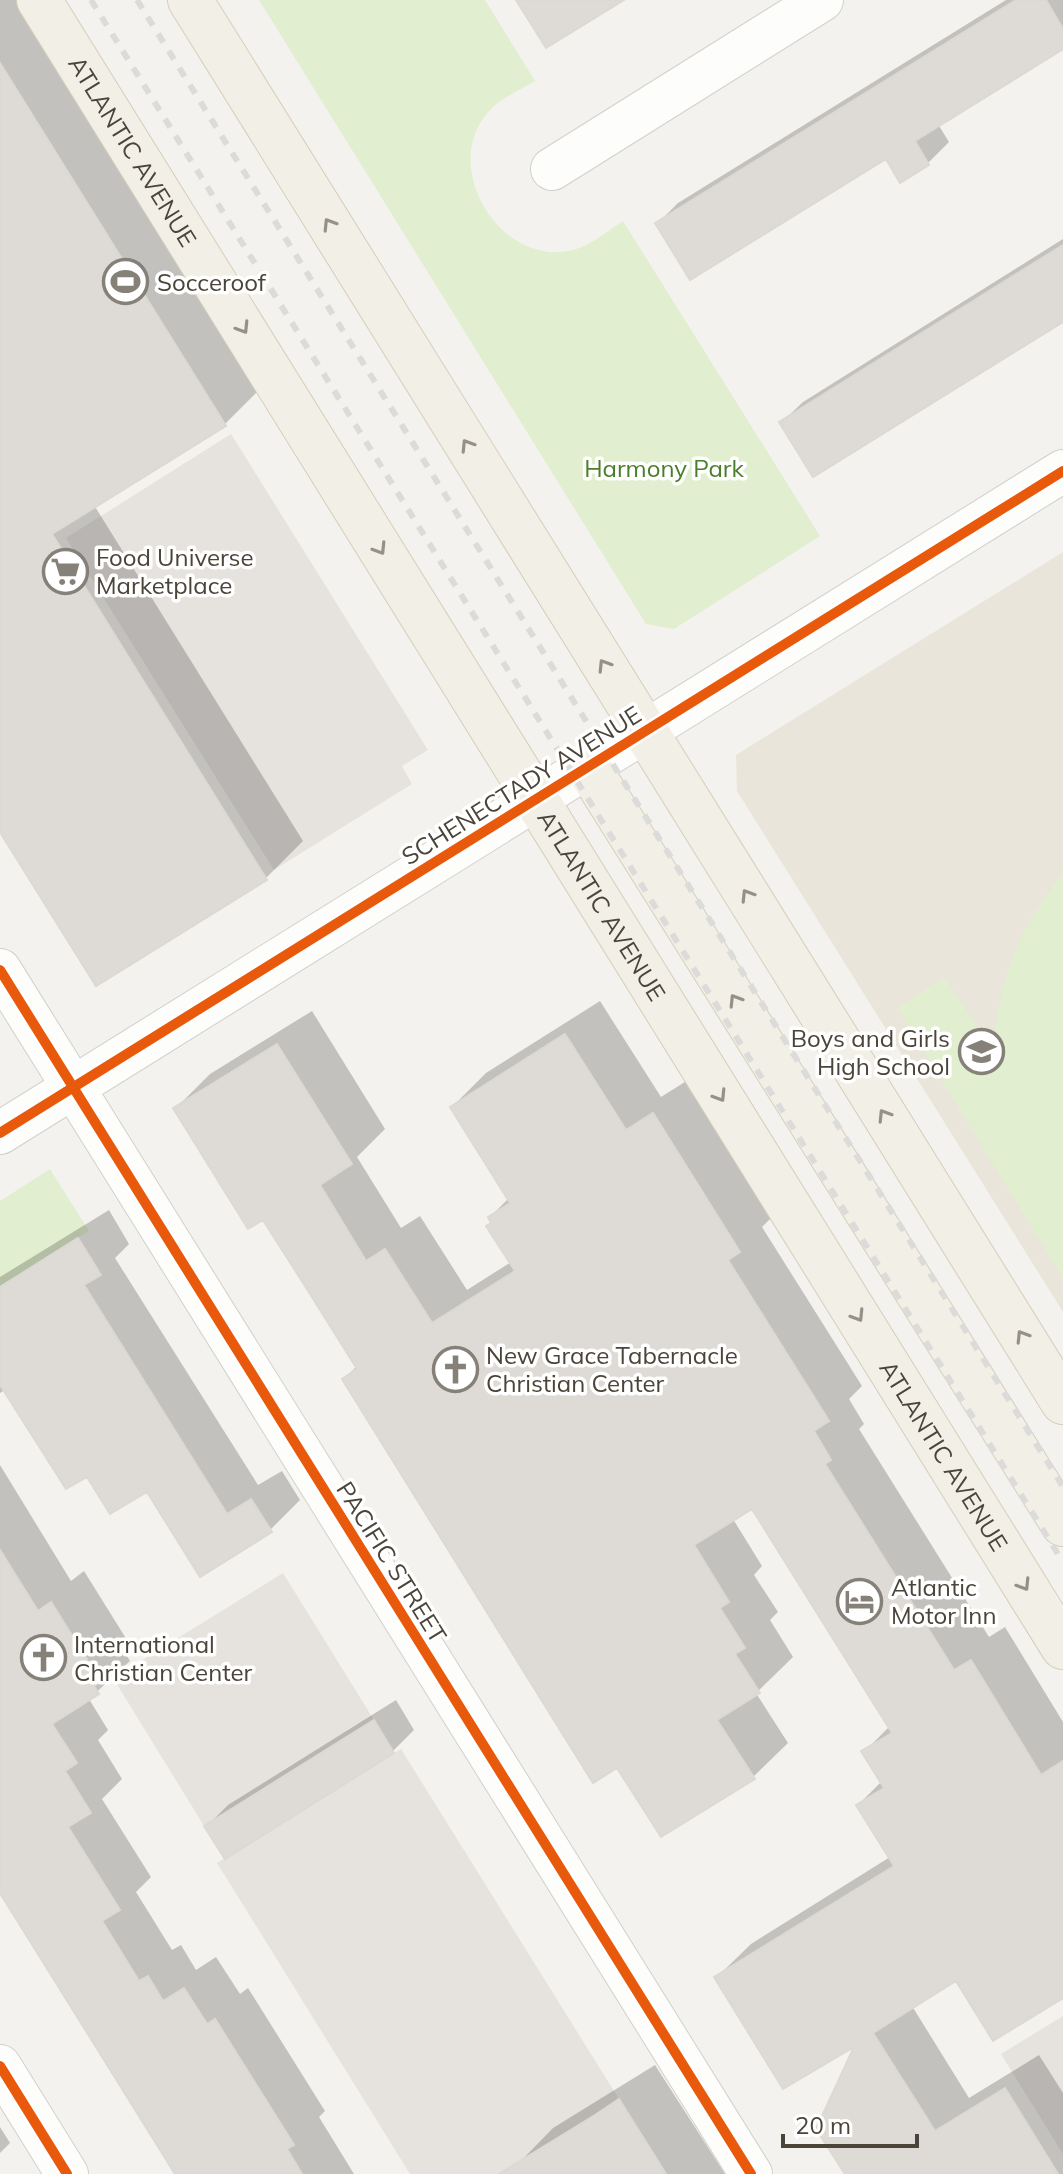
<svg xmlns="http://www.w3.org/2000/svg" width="1063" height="2174" viewBox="0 0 1063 2174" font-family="Mulish,sans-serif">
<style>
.education{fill:#eae5da}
.green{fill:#e1eecf}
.parking{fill:#e6e3df}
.shadow{fill:#0003}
.building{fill:#dedbd6;stroke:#dcd9d4;stroke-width:2}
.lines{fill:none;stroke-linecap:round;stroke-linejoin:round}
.minor-casing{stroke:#d2d0cb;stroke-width:44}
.primary-casing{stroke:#d6cebb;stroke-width:46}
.minor{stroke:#fdfdfc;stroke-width:42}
.primary{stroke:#f2efe6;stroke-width:44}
.rail{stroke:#dbdbda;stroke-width:6;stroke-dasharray:10 10;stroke-linecap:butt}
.cycleway-casing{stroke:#fff;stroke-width:15}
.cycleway{stroke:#e8590c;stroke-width:10}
.oneway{stroke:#969187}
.labels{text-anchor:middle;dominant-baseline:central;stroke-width:7;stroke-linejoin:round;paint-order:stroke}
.street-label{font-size:24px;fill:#4b4439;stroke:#fff}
.poi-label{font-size:24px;fill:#4b4439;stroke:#fff;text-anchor:start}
.park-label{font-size:24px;fill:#4a7f2a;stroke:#fff}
</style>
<rect width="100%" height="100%" fill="#f4f2ee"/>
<path class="education" d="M1063,552V1312L737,791L736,755Z"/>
<path class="green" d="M259,0H485L535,81C522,89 505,96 493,107C433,163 504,278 582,247C596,241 610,229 623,221L820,536L674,629L646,624Z
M1063,874V1278L897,1008L944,977L993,1051C999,981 1017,929 1063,874Z
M50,1169L89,1231L0,1287V1201Z"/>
<path class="parking" d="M231,434L428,750L402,766L412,784L274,870L66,538Z
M283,1573L374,1720L204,1826L113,1678Z
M401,1749L619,2099L499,2174H410L217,1863Z
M1063,2016V2154L1001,2054Z"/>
<path class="shadow" d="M0,0H21L262,387L225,424L94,505L303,841L266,878L0,829Z
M1006,0H1063V47L938,124L949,142L928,163L901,180L886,156L657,224L678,203Z
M1063,239V320L781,423L803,402Z
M600,1001L661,1097L688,1080L773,1216L762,1227L862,1386L849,1399L864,1424L859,1429L989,1637L1005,1627L1063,1722V1996L956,1978L912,2006L969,2098L1039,2055L1063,2093V2174H848L859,2042L716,1978L751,1944L890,1857L858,1805L882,1781L864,1752L890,1726L753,1506L733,1519L762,1566L754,1575L778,1612L770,1620L793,1657L756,1693L788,1743L753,1777L618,1765L344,1379L357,1366L264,1217L176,1108L210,1074L312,1011L385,1129L357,1157L401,1228L420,1216L467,1290L511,1262L490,1217L509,1198L452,1107L486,1073Z
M109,1210L129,1244L115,1258L258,1485L282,1471L300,1500L270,1530L147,1489L88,1474L5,1390L0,1393V1277Z
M0,1465L71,1581L84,1571L132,1648L126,1654L130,1661L89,1699L108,1730L98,1740L122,1779L102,1799L151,1877L136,1892L172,1950L181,1945L196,1970L216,1957L240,1994L248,1988L325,2111L319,2117L354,2174H177L0,1889Z
M396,1700L414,1730L393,1751L225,1856L207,1826L228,1805Z
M655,2065L725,2174H524L518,2164L553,2128Z
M0,2127L10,2143L0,2153Z"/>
<path class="building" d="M516,0H624L546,48Z
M1016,0H1046L1063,29V49L915,141L929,165L900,183L886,159L690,280L655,223Z
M0,63L226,426L52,534L267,880L96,986L0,832Z
M1063,245V322L813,477L779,422Z
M565,1034L626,1130L653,1113L740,1252L728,1260L829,1421L814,1431L831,1460L825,1464L954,1670L971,1660L1041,1775L1063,1761V1998L993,2041L956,1981L873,2033L935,2131L1005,2088L1058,2174H845L816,2129L854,2047L783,2089L714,1977L894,1866L856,1805L884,1788L861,1751L892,1733L752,1509L694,1545L729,1602L720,1608L745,1648L735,1654L760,1693L717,1720L755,1779L661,1837L617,1768L593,1783L342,1379L357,1369L305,1286L263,1220L248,1229L173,1108L277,1044L352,1164L320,1185L366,1261L385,1249L432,1323L515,1271L486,1226L491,1223L488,1217L510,1203L450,1107Z
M78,1238L101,1275L84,1285L227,1514L251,1499L272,1532L200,1577L147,1492L110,1514L87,1477L66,1489L0,1385V1287Z
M0,1550L38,1611L51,1602L101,1682L94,1686L99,1694L52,1724L77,1763L65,1771L91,1813L68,1827L120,1910L102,1921L139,1981L148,1976L163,2001L184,1988L207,2024L215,2019L294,2145L287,2149L302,2174H175L0,1893Z
M374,1720L394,1753L225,1859L204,1826Z
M619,2099L666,2174H499L595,2115Z"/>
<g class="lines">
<defs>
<path id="minor" d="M552,169L822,0
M0,970L751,2174
M0,1133L1063,471
M0,2066L67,2174"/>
<g id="primary">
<path id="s1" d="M39,0L1063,1647"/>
<path d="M190,0L1063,1402"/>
<path d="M588,767L1063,1524"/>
</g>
</defs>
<use href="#minor" class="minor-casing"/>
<use href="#primary" class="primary-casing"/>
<use href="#minor" class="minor"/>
<use href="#primary" class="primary"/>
<path class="rail" d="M91,0L1063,1562
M137,0L1063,1487"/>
<defs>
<path id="cycleway" d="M0,970L751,2174
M0,1133L1063,471
M0,2066L67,2174"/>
</defs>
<use href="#cycleway" class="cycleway-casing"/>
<use href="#cycleway" class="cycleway"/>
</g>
<defs><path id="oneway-chevron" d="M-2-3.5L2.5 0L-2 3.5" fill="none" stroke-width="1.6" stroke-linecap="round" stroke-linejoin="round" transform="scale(2)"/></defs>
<g class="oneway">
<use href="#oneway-chevron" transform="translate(329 224) rotate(-122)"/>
<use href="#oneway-chevron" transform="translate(243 328) rotate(58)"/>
<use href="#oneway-chevron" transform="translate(467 445) rotate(-122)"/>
<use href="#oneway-chevron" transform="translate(380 549) rotate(58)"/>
<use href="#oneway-chevron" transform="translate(604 665) rotate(-122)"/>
<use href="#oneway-chevron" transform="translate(747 895) rotate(-122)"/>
<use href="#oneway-chevron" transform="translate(735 1000) rotate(-122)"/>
<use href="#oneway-chevron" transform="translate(720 1096) rotate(58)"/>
<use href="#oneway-chevron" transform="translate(884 1115) rotate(-122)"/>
<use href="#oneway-chevron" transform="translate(858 1316) rotate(58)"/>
<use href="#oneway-chevron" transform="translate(1022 1336) rotate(-122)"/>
<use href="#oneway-chevron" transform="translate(1024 1585) rotate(58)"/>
</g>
<defs>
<symbol id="stadium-ring" viewBox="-11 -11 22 22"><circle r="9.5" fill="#fff" stroke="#868178" stroke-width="1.5"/><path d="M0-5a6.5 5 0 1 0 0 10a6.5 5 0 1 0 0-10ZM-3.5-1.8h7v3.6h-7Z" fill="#868178"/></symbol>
<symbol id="supermarket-ring" viewBox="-11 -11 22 22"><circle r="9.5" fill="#fff" stroke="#868178" stroke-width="1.5"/><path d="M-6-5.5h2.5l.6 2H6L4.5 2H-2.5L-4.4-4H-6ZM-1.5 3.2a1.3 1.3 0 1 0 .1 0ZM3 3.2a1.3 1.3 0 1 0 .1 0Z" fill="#868178"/></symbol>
<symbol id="school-ring" viewBox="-11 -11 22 22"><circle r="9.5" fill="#fff" stroke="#868178" stroke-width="1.5"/><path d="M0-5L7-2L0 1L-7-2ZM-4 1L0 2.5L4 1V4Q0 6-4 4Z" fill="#868178"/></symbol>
<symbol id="church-ring" viewBox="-11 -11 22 22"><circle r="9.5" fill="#fff" stroke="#868178" stroke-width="1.5"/><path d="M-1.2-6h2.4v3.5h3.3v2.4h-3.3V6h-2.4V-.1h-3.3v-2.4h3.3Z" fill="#868178"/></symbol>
<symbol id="hotel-ring" viewBox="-11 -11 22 22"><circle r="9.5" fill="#fff" stroke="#868178" stroke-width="1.5"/><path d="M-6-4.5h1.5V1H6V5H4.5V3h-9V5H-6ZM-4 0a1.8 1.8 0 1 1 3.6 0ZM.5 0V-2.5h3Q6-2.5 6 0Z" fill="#868178"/></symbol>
</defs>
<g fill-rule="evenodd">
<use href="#stadium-ring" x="100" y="256" width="51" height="51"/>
<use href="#supermarket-ring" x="40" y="546" width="51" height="51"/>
<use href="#school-ring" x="956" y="1026" width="51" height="51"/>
<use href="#church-ring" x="430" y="1344" width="51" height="51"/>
<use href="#hotel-ring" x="834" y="1576" width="51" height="51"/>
<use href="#church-ring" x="18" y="1632" width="51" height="51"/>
</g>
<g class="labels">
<g class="street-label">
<text stroke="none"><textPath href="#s1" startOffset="178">ATLANTIC AVENUE</textPath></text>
<text transform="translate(521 785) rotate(-32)">SCHENECTADY AVENUE</text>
<text stroke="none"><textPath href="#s1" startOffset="1066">ATLANTIC AVENUE</textPath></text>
<text stroke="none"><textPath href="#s1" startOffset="1714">ATLANTIC AVENUE</textPath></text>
<text transform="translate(392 1562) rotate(58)">PACIFIC STREET</text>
</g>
<g class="poi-label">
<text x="157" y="282">Socceroof</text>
<text x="96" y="557">Food Universe<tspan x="96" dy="28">Marketplace</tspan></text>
<text x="950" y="1038" text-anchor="end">Boys and Girls<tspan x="950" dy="28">High School</tspan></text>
<text x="486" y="1355">New Grace Tabernacle<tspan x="486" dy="28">Christian Center</tspan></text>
<text x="891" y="1587">Atlantic<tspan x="891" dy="28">Motor Inn</tspan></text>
<text x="74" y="1644">International<tspan x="74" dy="28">Christian Center</tspan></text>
</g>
<g class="park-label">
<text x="664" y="468">Harmony Park</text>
</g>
</g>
<path d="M783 2134v12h134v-12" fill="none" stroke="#4b4439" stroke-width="4"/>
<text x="795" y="2134" font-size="24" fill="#4b4439" stroke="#ffffff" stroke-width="6" paint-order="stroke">20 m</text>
</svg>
